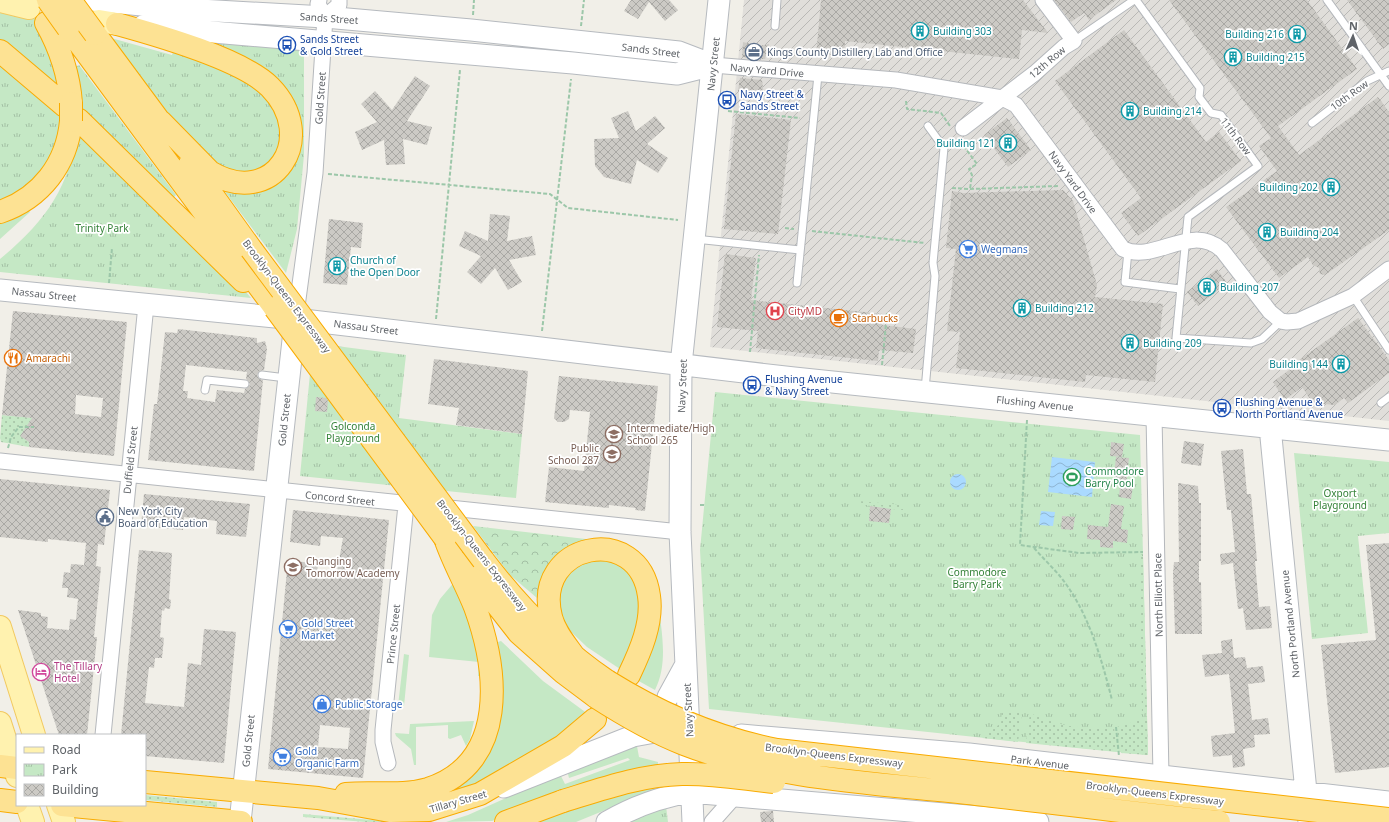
<svg xmlns="http://www.w3.org/2000/svg" width="1389" height="822" viewBox="0 0 1389 822" font-family="'Noto Sans',sans-serif">
<style>
.industrial{fill:url(#industrial-furrows)}
.grass{fill:#c5e8c5}
.forest{fill:url(#forest-crowns)}
.park{fill:url(#park-tufts)}
.garden{fill:url(#garden-dots)}
.water{fill:url(#water-waves)}
.building{fill:url(#building-cross-hatch);fill-rule:evenodd}
.lines{fill:none;stroke-linecap:round;stroke-linejoin:round}
.lane-casing{stroke:#b5b8bc;stroke-width:9}
.street-casing{stroke:#b5b8bc;stroke-width:17}
.secondary-casing{stroke:#b6babf;stroke-width:23}
.primary-casing{stroke:#f2c960;stroke-width:24}
.highway-casing{stroke:#f9ab00;stroke-width:24}
.path{stroke:#9cc7a9;stroke-width:2;stroke-dasharray:4 2;stroke-linecap:butt}
.lane{stroke:#fff;stroke-width:7}
.street{stroke:#fff;stroke-width:15}
.secondary{stroke:#fff;stroke-width:21}
.primary{stroke:#fff2af;stroke-width:22}
.highway{stroke:#fde293;stroke-width:22}
.highway-bridge-casing{stroke:#f9ab00;stroke-width:24;stroke-linecap:butt}
.highway-bridge{stroke:#fde293;stroke-width:22}
.labels{text-anchor:middle;dominant-baseline:central;stroke-width:3.5;stroke-linejoin:round;paint-order:stroke}
.street-label{font-size:10px;fill:#5f6368;stroke:#fff}
.culture-label{font-size:10px;fill:#0d838f;stroke:#fff;text-anchor:start}
.transit-label{font-size:10px;fill:#164399;stroke:#fff;text-anchor:start}
.service-label{font-size:10px;fill:#4e5e75;stroke:#fff;text-anchor:start}
.park-label{font-size:10px;fill:#348238;stroke:#fff}
.shop-label{font-size:10px;fill:#366cbe;stroke:#fff;text-anchor:start}
.health-label{font-size:10px;fill:#be3a42;stroke:#fff;text-anchor:start}
.food-label{font-size:10px;fill:#c56008;stroke:#fff;text-anchor:start}
.education-label{font-size:10px;fill:#785e54;stroke:#fff;text-anchor:start}
.leisure-label{font-size:10px;fill:#27864d;stroke:#fff;text-anchor:start}
.hotel-label{font-size:10px;fill:#b23c85;stroke:#fff;text-anchor:start}
</style>
<defs>
<pattern id="industrial-furrows" width="10" height="10" patternUnits="userSpaceOnUse"><rect width="10" height="10" fill="#e0deda"/><path d="M-1 1l2-2M0 10L10 0M9 11l2-2" fill="none" stroke="#b9b8b5"/></pattern>
<pattern id="forest-crowns" width="20" height="18" patternUnits="userSpaceOnUse"><rect width="20" height="18" fill="#c5e8c5"/><path d="M2 6a3 3 0 1 1 6 0M12 15a3 3 0 1 1 6 0" fill="none" stroke="#a3c0a4"/></pattern>
<pattern id="park-tufts" width="24" height="20" patternUnits="userSpaceOnUse"><rect width="24" height="20" fill="#c5e8c5"/><path d="M3 7l-1-3M5 7V3M7 7l1-3M15 17l-1-3M17 17v-4M19 17l1-3" fill="none" stroke="#a3c0a4"/></pattern>
<pattern id="garden-dots" width="8" height="8" patternUnits="userSpaceOnUse"><rect width="8" height="8" fill="#c5e8c5"/><path d="M2 2h.1M6 6h.1" fill="none" stroke="#a3c0a4" stroke-width="1.8" stroke-linecap="round"/></pattern>
<pattern id="water-waves" width="16" height="10" patternUnits="userSpaceOnUse"><rect width="16" height="10" fill="#aadaff"/><path d="M0 5q4-4 8 0t8 0" fill="none" stroke="#8eb4d2"/></pattern>
<pattern id="building-cross-hatch" width="8" height="8" patternUnits="userSpaceOnUse"><rect width="8" height="8" fill="#cccac5"/><path d="M0 0l8 8M0 8l8-8" fill="none" stroke="#a9a8a4"/></pattern>
</defs>
<rect width="100%" height="100%" fill="#f1efe8"/>
<path class="industrial" d="M744,0H1389V421L710,347Z"/>
<path class="grass" d="M28,210L30,212L0,239V221Z
M596,556L623,563L640,586L641,616L623,671L587,647L562,623L556,589L571,566Z
M456,580L464,595L484,676H478L479,662L429,657L432,615L440,599Z
M658,600C661,630 669,662 655,690L635,679Z
M501,641L543,681L592,717L544,752L454,794L381,798L463,778L500,670L498,642Z
M404,654L409,655L404,706H398Z
M474,721L470,739L466,746L461,735L450,739L448,738V725L416,727V765H414L411,749L396,736L395,733L409,734L410,724Z
M636,741L639,757L658,762L657,789L576,822H526L560,796L492,821L446,822L468,815L560,774L565,784L630,760L628,758L569,778L567,770Z"/>
<path class="forest" d="M473,526L603,541L539,598H537L510,575Z"/>
<path class="park" d="M0,9L33,14L37,21L64,97L0,43Z
M178,34L304,50V155L297,229L286,273L219,184L257,189L298,117Z
M111,38L172,55L174,49L263,88L284,126L276,155L258,171L224,172L188,139Z
M0,60L65,115L51,168L0,208Z
M79,65L176,195L172,199L80,111L73,68Z
M78,129L246,292L251,298L0,272V259C46,221 69,188 78,129Z
M313,343L406,355L399,418L522,434L516,498L300,476Z
M715,392L1140,435L1148,755L709,709L700,550Z
M1294,453L1389,462V533L1358,536L1368,633L1312,639Z
M666,806L668,822H629V820Z"/>
<path class="garden" d="M2,415L45,419L31,429L29,447L1,442L0,438Z
M858,501L903,505V510L892,509V507L858,505Z
M1139,556H1143L1147,713L1142,714Z
M1002,711L1022,712L1018,742L982,738L1001,723Z
M1030,713C1062,727 1079,729 1114,728L1117,752L1026,743Z
M1147,718L1148,755L1121,753L1117,727Z
M145,795L217,802V807L145,800Z
M303,814L395,822H366L303,817Z"/>
<path class="water" d="M1052,457L1095,462L1092,497L1048,492Z
M950 482a8 8 0 1 1 16 0a8 8 0 1 1-16 0Z
M1041,511L1055,512L1053,526L1039,525Z"/>
<path class="building" d="M631,0H669L678,10L665,21L649,2L638,19L624,11Z
M821,0H1023L1048,33L1022,30L1019,59L845,41L844,54L816,56Z
M1054,0H1116L1089,20L1084,13L1071,22Z
M1169,0H1307L1357,69L1278,126L1299,155L1378,97L1389,112V230L1325,275L1320,274L1319,268L1313,265L1308,257L1279,278L1226,207L1277,171L1259,146L1271,138Z
M1347,0H1389V44L1383,49Z
M1124,30L1206,142L1219,132L1241,161L1138,236L1121,213L1141,198L1055,81Z
M743,42L759,46L769,44L765,59L742,57Z
M415,76L430,86L407,121L432,127L427,145L403,139L405,164L386,165L384,140L362,150L355,132L377,122L361,104L375,91L392,110Z
M740,78L762,80L764,96L755,92L738,91Z
M628,111L636,131L655,116L665,128L647,144L668,158L658,173L637,160L631,184L604,177L595,166L594,139L619,138L611,118Z
M736,114L791,120L778,234L724,229Z
M1007,118L1031,150L1008,167L984,135Z
M1063,190L1073,201L1097,285L1095,297L1163,304L1155,382L1086,375L1085,382L956,368L960,332L947,331L956,249L946,248L952,191L963,193Z
M490,214L510,216L507,241L532,236L536,255L509,260L522,282L508,290L495,268L481,284L467,272L481,256L459,246L465,231L488,241Z
M329,219L363,223L361,248L351,247L347,285L323,283Z
M725,254L756,258L751,300L883,314L882,325L916,329L913,353L879,350L878,361L756,348L758,331L717,327Z
M1217,269L1227,283L1198,306L1187,292Z
M13,311L127,322L114,456L29,447V442L20,436L32,418L2,415ZM76,395L103,398L101,417L75,414Z
M1358,318L1389,360V373L1348,403L1344,398L1335,405L1313,403L1302,387L1285,400L1273,382L1289,370L1288,368Z
M178,329L257,338V343L265,341L267,349L264,370L260,371L257,375L259,379L263,380L254,471L148,460L154,404H157L165,332L177,333ZM186,365L247,372L246,379L249,382L250,385L245,389L244,393L217,390L215,402L187,398L188,391H183Z
M434,359L528,371L522,434L456,425L459,408L428,404Z
M559,376L658,386L645,511L635,510L636,508L609,505V508L545,502L549,467L584,471L590,412L570,410L569,419L564,422H558L554,418Z
M316,397L326,398L328,401L327,412L315,411Z
M1184,441L1204,444L1201,466L1181,463Z
M1111,442L1124,444L1122,457L1110,456Z
M1243,449L1247,494H1251L1257,561H1255L1259,607L1270,606L1272,628L1246,630L1243,608L1238,609L1233,563L1221,565L1220,554L1235,552L1231,510H1227L1221,451Z
M1116,457L1129,458L1126,485L1113,483Z
M0,479L110,490L104,545L98,544L96,566L101,567L94,637H97L87,735H59L18,610L41,613V616L48,617L47,628L69,630L70,619L76,620L78,599L67,597L68,588H62L64,572L70,573L71,564L84,565L86,543L48,539V542L0,537Z
M1178,483L1198,486L1199,503H1201V561H1199V582H1201L1202,634H1175L1173,573L1174,562H1179Z
M1120,485L1133,486L1131,499L1119,497Z
M144,494L250,504L246,537L216,534L217,521L184,517L183,530L141,526Z
M1111,504L1124,506L1121,529L1128,530L1127,543L1113,541V548L1100,547V540L1087,539L1088,525L1108,527Z
M870,506L891,509L889,523L869,521Z
M293,510L389,520L363,778L268,769L288,560L318,564L317,574L336,577L343,538L321,536L320,546L290,542ZM320,725L350,728L348,749L318,747Z
M1062,516L1075,517L1073,530L1061,529Z
M1389,543V767L1335,773L1321,645L1376,640L1366,545Z
M139,550L172,553L169,599L171,600L170,609L165,608L164,611L162,610L160,637L164,638L162,658H155L154,668L149,667L145,703L184,707L188,663L201,665L204,629L236,632L224,763L145,756V735H121Z
M1232,639L1234,658L1245,657L1247,668L1263,666L1265,682L1248,684L1252,720L1268,718L1270,734L1254,735L1255,747L1243,749L1245,766L1233,768L1232,755L1213,757L1211,736L1235,733L1229,674L1205,677L1202,655L1222,653L1221,641Z
M773,811L774,822H761L760,812Z"/>
<g class="lines">
<defs>
<path id="lane" d="M1136,0L1200,88L1199,97L1211,113L1221,115L1258,166L1188,217L1176,338L1251,343L1262,339L1281,321
M1327,0L1389,86
M775,26L777,0
M1074,41L1134,0
M1312,123L1367,81L1389,71
M695,239L800,250
M1128,251L1125,282L1180,289
M797,283L818,75
M1353,296L1389,350
M262,375L286,378
M205,390L207,380L245,384
M925,390L935,276L933,263L944,148L928,126
M1381,403L1389,397"/>
<path id="street" d="M325,17L339,5V0
M713,65L896,80L1002,98L1016,105L1123,249C1155,264 1190,222 1222,250L1270,312L1281,321L1287,322L1298,321L1353,296L1389,269
M963,128L1035,73L1064,47L1074,41L1043,0
M296,314L315,173L325,17L318,4L319,0
M1154,415L1161,776
M0,461L680,532
M103,735L146,305
M388,763L383,742V730L406,505
M712,822L735,796"/>
<path id="secondary" d="M92,0L181,9L325,17L471,30L679,52L713,65
M143,26L573,63L677,74L713,65
M0,290L295,319L794,378L1389,440
M1270,427L1309,822
M668,697L685,666
M741,735L969,754L1389,802
M504,787L633,736L666,730
M240,822L295,322
M607,822C633,807 660,797 690,792L1038,822
M693,822L680,532L681,365L719,0"/>
<path id="primary" d="M0,1L29,8
M99,21L117,24
M0,627L34,735
M0,723L17,776
M27,805L33,822
M58,805L64,822"/>
<path id="highway" d="M46,23C60,48 69,75 71,103
M117,24C157,35 242,59 270,87C320,138 273,210 210,172L161,122
M68,28L275,308
M95,34L169,134
M0,51L65,106
M79,120L243,281
M190,164L251,249
M0,212C41,198 67,164 71,121
M483,560C519,607 558,648 607,681
M465,564L519,633L564,673L596,697
M576,659C567,646 555,633 551,617C532,543 639,521 649,596C653,623 640,652 629,675
M0,766L17,768
M145,782L318,798L390,811L429,810L480,794L563,746L595,719
M346,794C374,791 401,797 428,789C509,763 498,670 475,607C466,584 453,562 445,538
M0,800L17,802
M62,805L241,822
M506,822L563,801"/>
</defs>
<use href="#lane" class="lane-casing"/>
<use href="#street" class="street-casing"/>
<use href="#secondary" class="secondary-casing"/>
<use href="#primary" class="primary-casing"/>
<use href="#highway" class="highway-casing"/>
<path class="path" d="M473,15L474,0
M581,26L584,0
M906,101L907,109L941,113L950,126
M728,111L800,118
M960,141L977,164L969,169L972,175L970,189
M328,174L550,194L568,208L678,220
M952,188L970,189L1059,186
M785,228L794,229
M812,231L925,243
M109,283L112,248
M436,319L460,70
M542,331L571,79
M750,352L759,255
M882,365L887,313
M1027,420L1020,545L1079,553L1143,552
M8,448L11,437L19,427H34
M700,505H704
M1034,548C1042,557 1051,566 1059,575C1088,610 1101,657 1112,700
M1116,727L1119,756"/>
<use href="#lane" class="lane"/>
<use href="#street" class="street"/>
<use href="#secondary" class="secondary"/>
<use href="#primary" class="primary"/>
<use href="#highway" class="highway"/>
<defs>
<path id="highway-bridge" d="M48,0L68,28
M70,0L95,34
M71,121V103
M251,249L483,560
M275,308L445,538
M607,681C660,714 716,738 777,750L1389,819
M596,697C624,715 653,732 684,744C777,780 878,783 976,794C1057,803 1138,814 1219,822
M563,801C602,789 641,775 682,774C713,773 744,779 774,782"/>
</defs>
<use href="#highway-bridge" class="highway-bridge-casing"/>
<use href="#highway-bridge" class="highway-bridge"/>
</g>
<defs>
<symbol id="building-ring" viewBox="-11 -11 22 22"><circle r="9.5" fill="#fff" stroke="#0f9aa8" stroke-width="1.5"/><path d="M-4-6H4V6H1V3H-1V6H-4ZM-2.5-4.3h1.7v1.8h-1.7ZM.8-4.3h1.7v1.8H.8ZM-2.5-1h1.7V.8h-1.7ZM.8-1h1.7V.8H.8Z" fill="#0f9aa8"/></symbol>
<symbol id="bus-ring" viewBox="-11 -11 22 22"><circle r="9.5" fill="#fff" stroke="#1a4fb4" stroke-width="1.5"/><path d="M-5-6H5V4H4V6H2V4H-2V6H-4V4H-5ZM-3.5-4V0h7V-4ZM-3.5 1.2v1.5H-2V1.2ZM2 1.2v1.5H3.5V1.2Z" fill="#1a4fb4"/></symbol>
<symbol id="office-ring" viewBox="-11 -11 22 22"><circle r="9.5" fill="#fff" stroke="#5c6f8a" stroke-width="1.5"/><path d="M-6-3h4V-5.5h4V-3h4V5H-6ZM-1-4.5V-3h2v-1.5ZM-6 0V1H6V0Z" fill="#5c6f8a"/></symbol>
<symbol id="supermarket-ring" viewBox="-11 -11 22 22"><circle r="9.5" fill="#fff" stroke="#3f7fe0" stroke-width="1.5"/><path d="M-6-5.5h2.5l.6 2H6L4.5 2H-2.5L-4.4-4H-6ZM-1.5 3.2a1.3 1.3 0 1 0 .1 0ZM3 3.2a1.3 1.3 0 1 0 .1 0Z" fill="#3f7fe0"/></symbol>
<symbol id="hospital-ring" viewBox="-11 -11 22 22"><circle r="9.5" fill="#fff" stroke="#e0444e" stroke-width="1.5"/><path d="M-5-5h3v3.5h4V-5h3V5h-3V1.5h-4V5h-3Z" fill="#e0444e"/></symbol>
<symbol id="cafe-ring" viewBox="-11 -11 22 22"><circle r="9.5" fill="#fff" stroke="#e8710a" stroke-width="1.5"/><path d="M-5.5-4.5H6V0H3Q3 3.5 0 3.5H-2.5Q-5.5 3.5-5.5 0ZM3-3.2v2h1.7v-2ZM-6 4.5H4V6H-6Z" fill="#e8710a"/></symbol>
<symbol id="restaurant-ring" viewBox="-11 -11 22 22"><circle r="9.5" fill="#fff" stroke="#e8710a" stroke-width="1.5"/><path d="M-5-6h1v4h1v-4h1v4h1v-4h1v5L-1.5 .5V6h-2V.5L-5-1ZM5-6V6H3V1.5H1.5Q1.5-4 5-6Z" fill="#e8710a"/></symbol>
<symbol id="school-ring" viewBox="-11 -11 22 22"><circle r="9.5" fill="#fff" stroke="#8d6e63" stroke-width="1.5"/><path d="M0-5L7-2L0 1L-7-2ZM-4 1L0 2.5L4 1V4Q0 6-4 4Z" fill="#8d6e63"/></symbol>
<symbol id="stadium-ring" viewBox="-11 -11 22 22"><circle r="9.5" fill="#fff" stroke="#2e9e5b" stroke-width="1.5"/><path d="M0-5a6.5 5 0 1 0 0 10a6.5 5 0 1 0 0-10ZM-3.5-1.8h7v3.6h-7Z" fill="#2e9e5b"/></symbol>
<symbol id="civic-ring" viewBox="-11 -11 22 22"><circle r="9.5" fill="#fff" stroke="#5c6f8a" stroke-width="1.5"/><path d="M-.6-6.5H3V-4.5H.6V-3L4-1V1h2V6H-6V1h2V-1L-.6-3ZM-1.2 2.5V6h2.4V2.5Z" fill="#5c6f8a"/></symbol>
<symbol id="hotel-ring" viewBox="-11 -11 22 22"><circle r="9.5" fill="#fff" stroke="#d1479c" stroke-width="1.5"/><path d="M-6-4.5h1.5V1H6V5H4.5V3h-9V5H-6ZM-4 0a1.8 1.8 0 1 1 3.6 0ZM.5 0V-2.5h3Q6-2.5 6 0Z" fill="#d1479c"/></symbol>
<symbol id="shop-ring" viewBox="-11 -11 22 22"><circle r="9.5" fill="#fff" stroke="#3f7fe0" stroke-width="1.5"/><path d="M-5-2.5h2.3a2.7 3.5 0 0 1 5.4 0H5L5.5 6h-11ZM-1.5-2.5h3a1.5 2.3 0 0 0-3 0Z" fill="#3f7fe0"/></symbol>
</defs>
<g fill-rule="evenodd">
<use href="#building-ring" x="910" y="21" width="20" height="20"/>
<use href="#building-ring" x="1287" y="24" width="20" height="20"/>
<use href="#bus-ring" x="277" y="35" width="20" height="20"/>
<use href="#office-ring" x="744" y="42" width="20" height="20"/>
<use href="#building-ring" x="1223" y="47" width="20" height="20"/>
<use href="#bus-ring" x="717" y="90" width="20" height="20"/>
<use href="#building-ring" x="1120" y="101" width="20" height="20"/>
<use href="#building-ring" x="998" y="133" width="20" height="20"/>
<use href="#building-ring" x="1321" y="177" width="20" height="20"/>
<use href="#building-ring" x="1257" y="222" width="20" height="20"/>
<use href="#supermarket-ring" x="958" y="239" width="20" height="20"/>
<use href="#building-ring" x="327" y="256" width="20" height="20"/>
<use href="#building-ring" x="1197" y="277" width="20" height="20"/>
<use href="#building-ring" x="1012" y="298" width="20" height="20"/>
<use href="#hospital-ring" x="765" y="301" width="20" height="20"/>
<use href="#cafe-ring" x="829" y="308" width="20" height="20"/>
<use href="#building-ring" x="1120" y="333" width="20" height="20"/>
<use href="#restaurant-ring" x="3" y="348" width="20" height="20"/>
<use href="#building-ring" x="1331" y="354" width="20" height="20"/>
<use href="#bus-ring" x="742" y="375" width="20" height="20"/>
<use href="#bus-ring" x="1212" y="398" width="20" height="20"/>
<use href="#school-ring" x="604" y="424" width="20" height="20"/>
<use href="#school-ring" x="602" y="444" width="20" height="20"/>
<use href="#stadium-ring" x="1062" y="467" width="20" height="20"/>
<use href="#civic-ring" x="95" y="507" width="20" height="20"/>
<use href="#school-ring" x="283" y="557" width="20" height="20"/>
<use href="#supermarket-ring" x="278" y="619" width="20" height="20"/>
<use href="#hotel-ring" x="31" y="662" width="20" height="20"/>
<use href="#shop-ring" x="312" y="694" width="20" height="20"/>
<use href="#supermarket-ring" x="272" y="747" width="20" height="20"/>
</g>
<g class="labels">
<g class="street-label">
<text transform="translate(329 18) rotate(4)">Sands Street</text>
<text transform="translate(651 50) rotate(7)">Sands Street</text>
<text transform="translate(1047 62) rotate(-40)">12th Row</text>
<text transform="translate(713 64) rotate(-84)">Navy Street</text>
<text transform="translate(767 70) rotate(5)">Navy Yard Drive</text>
<text transform="translate(1349 95) rotate(-36)">10th Row</text>
<text transform="translate(320 98) rotate(-86)">Gold Street</text>
<text transform="translate(1236 136) rotate(53)">11th Row</text>
<text transform="translate(1073 182) rotate(54)">Navy Yard Drive</text>
<text transform="translate(44 294) rotate(6)">Nassau Street</text>
<text transform="translate(287 296) rotate(53)">Brooklyn-Queens Expressway</text>
<text transform="translate(366 327) rotate(7)">Nassau Street</text>
<text transform="translate(682 386) rotate(-88)">Navy Street</text>
<text transform="translate(1035 403) rotate(6)">Flushing Avenue</text>
<text transform="translate(284 420) rotate(-84)">Gold Street</text>
<text transform="translate(130 460) rotate(-84)">Duffield Street</text>
<text transform="translate(340 498) rotate(6)">Concord Street</text>
<text transform="translate(482 555) rotate(52)">Brooklyn-Queens Expressway</text>
<text transform="translate(1158 595) rotate(-91)">North Elliott Place</text>
<text transform="translate(1290 624) rotate(-96)">North Portland Avenue</text>
<text transform="translate(393 634) rotate(-84)">Prince Street</text>
<text transform="translate(688 710) rotate(-93)">Navy Street</text>
<text transform="translate(248 741) rotate(-84)">Gold Street</text>
<text transform="translate(834 755) rotate(7)">Brooklyn-Queens Expressway</text>
<text transform="translate(1040 762) rotate(7)">Park Avenue</text>
<text transform="translate(1155 793) rotate(7)">Brooklyn-Queens Expressway</text>
<text transform="translate(458 801) rotate(-16)">Tillary Street</text>
</g>
<g class="culture-label">
<text x="933" y="31">Building 303</text>
<text x="1284" y="34" text-anchor="end">Building 216</text>
<text x="1246" y="57">Building 215</text>
<text x="1143" y="111">Building 214</text>
<text x="995" y="143" text-anchor="end">Building 121</text>
<text x="1318" y="187" text-anchor="end">Building 202</text>
<text x="1280" y="232">Building 204</text>
<text x="350" y="260">Church of<tspan x="350" dy="12">the Open Door</tspan></text>
<text x="1220" y="287">Building 207</text>
<text x="1035" y="308">Building 212</text>
<text x="1143" y="343">Building 209</text>
<text x="1328" y="364" text-anchor="end">Building 144</text>
</g>
<g class="transit-label">
<text x="300" y="39">Sands Street<tspan x="300" dy="12">&amp; Gold Street</tspan></text>
<text x="740" y="94">Navy Street &amp;<tspan x="740" dy="12">Sands Street</tspan></text>
<text x="765" y="379">Flushing Avenue<tspan x="765" dy="12">&amp; Navy Street</tspan></text>
<text x="1235" y="402">Flushing Avenue &amp;<tspan x="1235" dy="12">North Portland Avenue</tspan></text>
</g>
<g class="service-label">
<text x="767" y="52">Kings County Distillery Lab and Office</text>
<text x="118" y="511">New York City<tspan x="118" dy="12">Board of Education</tspan></text>
</g>
<g class="park-label">
<text x="102" y="228">Trinity Park</text>
<text x="353" y="426">Golconda<tspan x="353" dy="12">Playground</tspan></text>
<text x="1340" y="493">Oxport<tspan x="1340" dy="12">Playground</tspan></text>
<text x="977" y="572">Commodore<tspan x="977" dy="12">Barry Park</tspan></text>
</g>
<g class="shop-label">
<text x="981" y="249">Wegmans</text>
<text x="301" y="623">Gold Street<tspan x="301" dy="12">Market</tspan></text>
<text x="335" y="704">Public Storage</text>
<text x="295" y="751">Gold<tspan x="295" dy="12">Organic Farm</tspan></text>
</g>
<g class="health-label">
<text x="788" y="311">CityMD</text>
</g>
<g class="food-label">
<text x="852" y="318">Starbucks</text>
<text x="26" y="358">Amarachi</text>
</g>
<g class="education-label">
<text x="627" y="428">Intermediate/High<tspan x="627" dy="12">School 265</tspan></text>
<text x="599" y="448" text-anchor="end">Public<tspan x="599" dy="12">School 287</tspan></text>
<text x="306" y="561">Changing<tspan x="306" dy="12">Tomorrow Academy</tspan></text>
</g>
<g class="leisure-label">
<text x="1085" y="471">Commodore<tspan x="1085" dy="12">Barry Pool</tspan></text>
</g>
<g class="hotel-label">
<text x="54" y="666">The Tillary<tspan x="54" dy="12">Hotel</tspan></text>
</g>
</g>
<rect x="16" y="734" width="130" height="72" fill="#ffffff" stroke="#bfc1c3"/>
<rect x="24" y="747" width="20" height="6" fill="#fff2af" stroke="#bfc1c3"/>
<text x="52" y="754" font-size="12" fill="#5f6368">Road</text>
<rect x="24" y="764" width="20" height="12" fill="url(#park-tufts)" stroke="#bfc1c3"/>
<text x="52" y="774" font-size="12" fill="#5f6368">Park</text>
<rect x="24" y="784" width="20" height="12" fill="url(#building-cross-hatch)" stroke="#bfc1c3"/>
<text x="52" y="794" font-size="12" fill="#5f6368">Building</text>
<g transform="translate(1353 36) rotate(3)" stroke="#ffffff" stroke-width="3" paint-order="stroke">
<path d="M0-3L7 15L0 10L-7 15Z" fill="#5f6368"/>
<text y="-6" font-size="11" font-weight="bold" text-anchor="middle" fill="#5f6368">N</text>
</g>
</svg>
